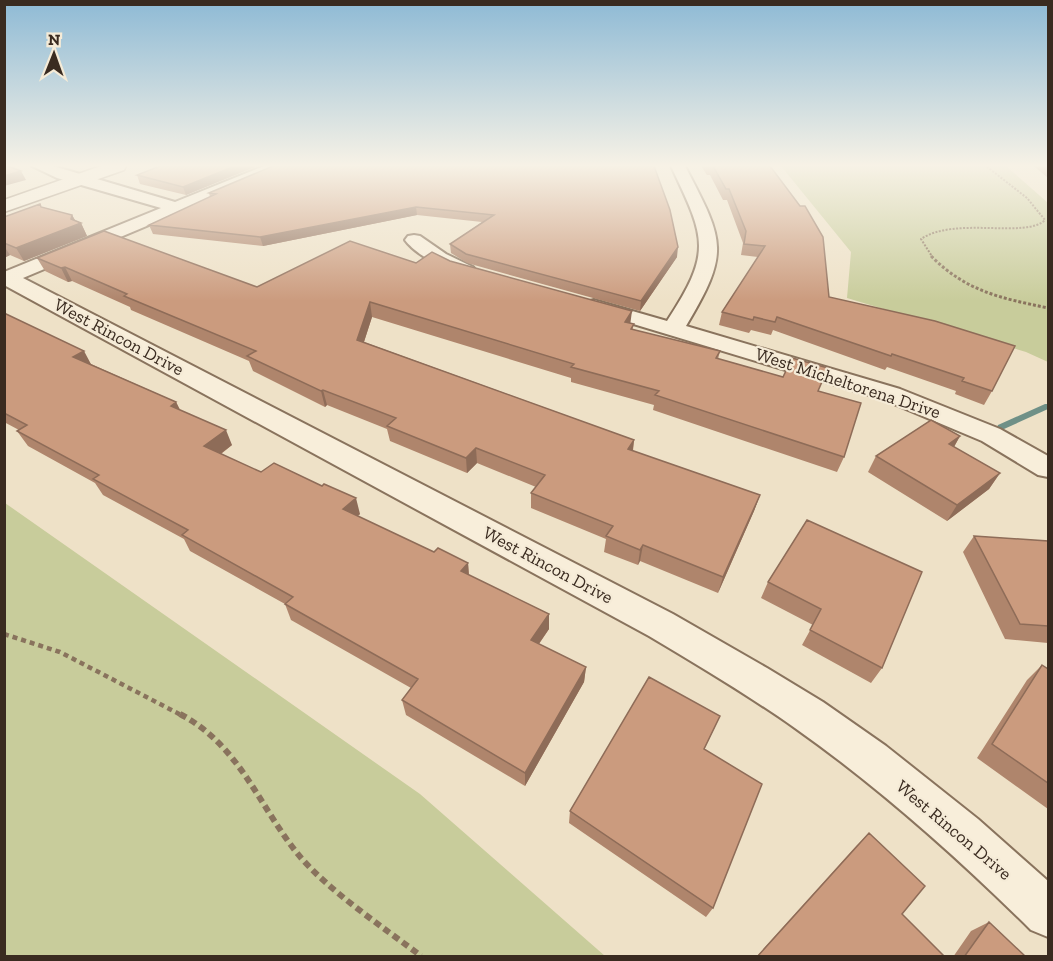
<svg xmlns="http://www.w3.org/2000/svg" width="1053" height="961" viewBox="0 0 1053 961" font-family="'Zilla Slab',serif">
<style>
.green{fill:#c8cc9b}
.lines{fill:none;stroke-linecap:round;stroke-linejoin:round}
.stream{fill:#6f9087;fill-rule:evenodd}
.minor-casing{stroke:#89735d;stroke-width:4}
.tertiary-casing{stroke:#89735d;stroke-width:3}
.path-far3{stroke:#89735d;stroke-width:2;stroke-dasharray:2 1.5;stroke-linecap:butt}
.path-far2{stroke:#89735d;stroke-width:3;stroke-dasharray:3 2;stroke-linecap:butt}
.path-far1{stroke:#89735d;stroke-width:4.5;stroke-dasharray:5 4;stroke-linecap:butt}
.path{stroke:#89735d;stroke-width:6;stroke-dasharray:7 4.5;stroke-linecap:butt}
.minor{fill:#f8eeda;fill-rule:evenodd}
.tertiary{fill:#f8eeda;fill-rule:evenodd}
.wall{fill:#af856c}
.shaded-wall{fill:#8e6c58}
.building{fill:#cb9b7e;stroke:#8e6c58;stroke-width:1.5}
.labels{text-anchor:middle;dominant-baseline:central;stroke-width:4.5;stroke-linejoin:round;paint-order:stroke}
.street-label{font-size:18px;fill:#3a2b20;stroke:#f5ebd7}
</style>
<rect width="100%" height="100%" fill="#eee1c7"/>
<path class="green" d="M781,166H1006L1048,203V362L1026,352L847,298L851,252Z
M5,503L420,794L605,956H5Z"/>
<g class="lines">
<path class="stream" d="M1045,404H1048V409L1004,429L1001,430L997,427L998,425Z"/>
<defs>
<path id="minor" d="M32,166H53L175,202L264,166H284L282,169L23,278L673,614L767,668L823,702L886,746L978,819L1048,881V937L1031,930C957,857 880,788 795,728C748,695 698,665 649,636L4,285V272L161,208L57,178Z
M671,166H685C724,241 731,251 686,326L900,389L1000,429L1048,456V477L1038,475L982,441L882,399L587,310L584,306L587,302L594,300L667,321C713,251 705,238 671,166Z
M414,235L420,236L446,254L473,267L476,271L473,275C456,279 415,254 405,240L408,236Z"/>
<path id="tertiary" d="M101,166H126L124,170L4,212V200Z"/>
</defs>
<use href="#minor" class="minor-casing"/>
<use href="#tertiary" class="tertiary-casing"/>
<path class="path-far3" d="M933,258L921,239C955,216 1026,239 1045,220L1027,198L986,166"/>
<path class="path-far2" d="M931,256C967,292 1001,298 1048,308"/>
<path class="path-far1" d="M4,634L60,652L183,716"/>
<path class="path" d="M180,714C239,745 258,804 297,853C327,890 383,927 421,956"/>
<use href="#minor" class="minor"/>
<use href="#tertiary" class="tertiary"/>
</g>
<path class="wall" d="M160,166H257L186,195L140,184L137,175Z
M654,166L677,257L640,311L467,263L451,253L450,244L482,222L417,215L263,246L153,234L149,225L210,197L209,193Z
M701,166H770L829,297L992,391L984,405L955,394L956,391L887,367L885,370L773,330L771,335L751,330L749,333L719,325L722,312L758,257L741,255L743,243L727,200H723L710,175H707Z
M1033,166H1048V178L1035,167Z
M41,207L72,215L75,220L81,223L87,236L24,261L10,255L4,258V217Z
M37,258L257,287L416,263L450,261L631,324L634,330L720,351L718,359L819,391L844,457L837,472L653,410L654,405L571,382V378L372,317L364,342L634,440L633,451L760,495L754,511L718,593L640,561L638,565L604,552L606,539L531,508V493L536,487L477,463L467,473L390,441L387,429L327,405L325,407L253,371L249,361L131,310L130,307L72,281L68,282L45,271Z
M4,313L91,364L176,402L180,410L232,445L221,454L261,472L360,514L357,516L434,552L468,563L469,575L549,614V629L539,644L586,667L584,682L525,786L406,715L402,700L411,688L291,620L285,604L190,551L184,539L103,495L95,483L28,446L17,431L19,430L4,422Z
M960,436L954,447L1000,473L989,489L947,521L868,472L876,456Z
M807,520L882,668L871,683L802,645L813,625L761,598L768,582Z
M974,536L1048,541V643L1005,639L963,552Z
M1042,665L1048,669V809L977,758L1027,680Z
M720,716L704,750L713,908L706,917L569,823L570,811Z
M869,833L902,914L945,957H756L857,845Z
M989,922L1026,957H953L971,931Z"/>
<path class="shaded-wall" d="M235,166H257L186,195L183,187Z
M21,171L26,180L4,186V176Z
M416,207L417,215L263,246L260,237Z
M72,215L77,224L81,223L87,236L24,261L16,248L71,219Z
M4,246L10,255L4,258Z
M678,247L677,257L640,311L641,301Z
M65,267L72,281L68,282L61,268Z
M370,302L372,317L360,354L357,340Z
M632,311L630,326L625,322Z
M84,351L92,366L73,357Z
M323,390L327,405L325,407L321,391Z
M176,402L184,418L171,406Z
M226,430L232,445L211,461L204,446Z
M960,436L951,452L949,444Z
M634,440L632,456L628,449Z
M476,448L477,463L467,473L466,458Z
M1000,473L989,489L947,521L957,505Z
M760,495L754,511L718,593L723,577Z
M356,498L360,514L348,525L343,509Z
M643,545L640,561L638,565L640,550Z
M468,563L469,578L461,571Z
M549,614V629L531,655V640Z
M586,667L584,682L525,786V773Z"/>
<path class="building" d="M4,166H8L21,171L4,176Z
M160,166H235L183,187L137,175Z
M273,166H654L670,210L678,247L641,301L466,254L450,244L494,215L416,207L260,237L149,225L216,194L209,193Z
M713,166H770L800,206H805L823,237L829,297L935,321L1015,346L992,391L962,381L964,378L892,354L891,356L777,317L775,322L754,317L753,320L722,312L765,246L744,244L746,231L729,189H726Z
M40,204L41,207L72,215L71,219L81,223L16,248L4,243V217Z
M104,231L257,287L350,241L416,263L432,252L450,261L632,311L625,322L634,324L631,329L720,351L716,358L783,377L792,358L828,368L818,391L861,403L844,457L655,395L659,391L571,367L574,364L370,302L357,340L634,440L628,449L760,495L723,577L643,545L640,550L606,536L613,526L531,493L545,475L476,448L466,458L387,426L396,418L323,390L321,391L247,356L256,351L124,296L127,294L65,267L61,268L37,258Z
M4,313L84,351L73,357L176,402L171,406L226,430L204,446L261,472L274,463L322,486L324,484L356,498L343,509L434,552L438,548L468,563L461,571L549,614L531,640L586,667L525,773L402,700L418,679L285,604L293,597L182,535L188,530L93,479L99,475L17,431L27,425L4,413Z
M931,420L960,436L949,444L1000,473L957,505L876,456Z
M807,520L922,572L882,668L810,630L821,609L768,582Z
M974,536L1048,541V626L1020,624Z
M1042,665L1048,669V783L992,744Z
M649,677L720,716L704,749L762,784L713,908L570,811Z
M869,833L925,886L902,914L945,957H757Z
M989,922L1026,957H964Z"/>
<linearGradient id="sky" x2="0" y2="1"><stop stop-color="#8ebad5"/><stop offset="0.55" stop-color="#f7f2e6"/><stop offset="1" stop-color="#f7f2e6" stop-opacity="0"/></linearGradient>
<rect width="1053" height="301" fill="url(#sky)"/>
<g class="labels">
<g class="street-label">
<text transform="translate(119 337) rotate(28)">West Rincon Drive</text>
<text transform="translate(848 383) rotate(18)">West Micheltorena Drive</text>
<text transform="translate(548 565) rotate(28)">West Rincon Drive</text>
<text transform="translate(954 830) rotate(40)">West Rincon Drive</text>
</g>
</g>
<rect width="1053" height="961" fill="none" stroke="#3a2b20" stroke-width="12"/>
<g transform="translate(54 54) rotate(1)" stroke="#f5ebd7" stroke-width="4.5" paint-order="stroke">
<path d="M0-4.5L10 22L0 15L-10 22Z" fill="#3a2b20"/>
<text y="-9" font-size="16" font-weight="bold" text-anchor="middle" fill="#3a2b20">N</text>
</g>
</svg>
